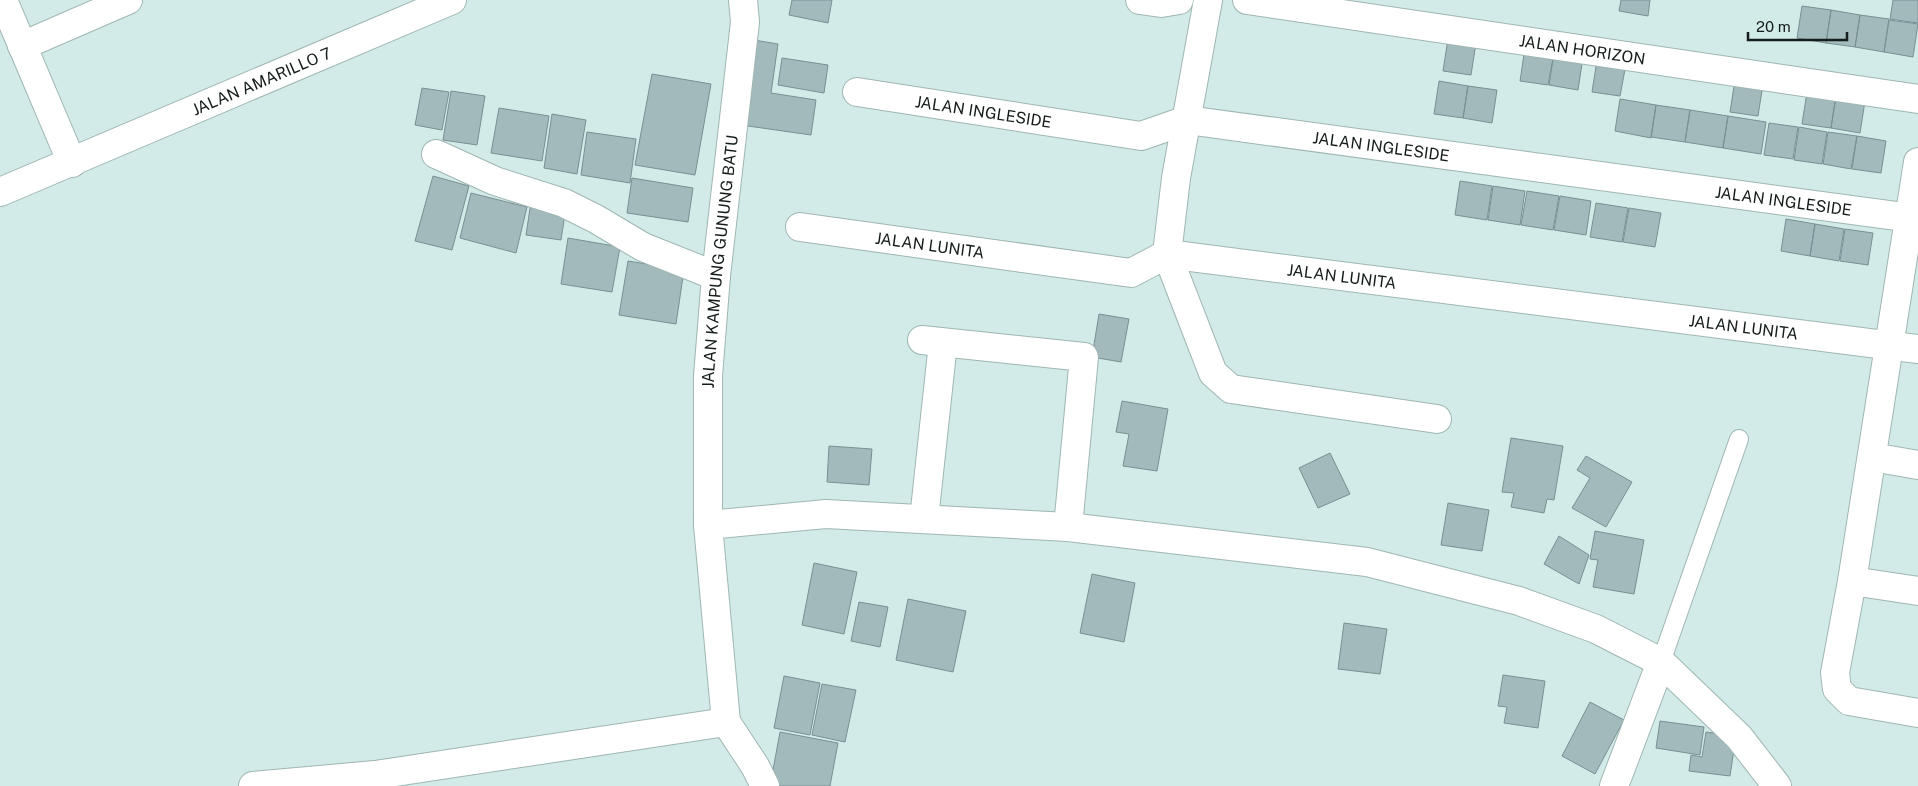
<svg xmlns="http://www.w3.org/2000/svg" width="1918" height="786" viewBox="0 0 1918 786" font-family="'Public Sans',sans-serif">
<style>
.building{fill:#a3babd;stroke:#799093}
.lines{fill:none;stroke-linecap:round;stroke-linejoin:round}
.lane-casing{stroke:#9fb6b2;stroke-width:20}
.street-casing{stroke:#9fb6b2;stroke-width:30}
.secondary-casing{stroke:#9fb6b2;stroke-width:30}
.lane{stroke:#fff;stroke-width:18}
.street{stroke:#fff;stroke-width:28}
.secondary{stroke:#fff;stroke-width:28}
.labels{text-anchor:middle;dominant-baseline:central;stroke-width:5;stroke-linejoin:round;paint-order:stroke}
.street-label{font-size:16px;fill:#151d1c;stroke:#d3ebe8}
</style>
<rect width="100%" height="100%" fill="#d3ebe8"/>
<path class="building" d="M792,0H832L828,23L789,15Z
M1621,0H1650L1648,16L1619,11Z
M1893,0H1918V23L1890,19Z
M1802,6L1831,10L1826,43L1797,38Z
M1831,10L1860,15L1855,47L1826,43Z
M1860,15L1889,19L1884,52L1855,47Z
M1889,20L1918,24L1913,57L1884,52Z
M1448,39L1476,43L1471,75L1443,71Z
M754,40L778,44L771,93L816,100L811,135L741,125Z
M1525,48L1554,53L1548,85L1520,81Z
M1554,53L1583,57L1578,90L1549,85Z
M782,58L828,65L824,93L778,85Z
M1597,60L1626,64L1620,96L1592,92Z
M652,74L711,84L695,175L635,165Z
M1735,80L1763,84L1758,116L1730,112Z
M1439,81L1468,86L1463,118L1434,114Z
M1468,86L1497,90L1492,123L1463,118Z
M422,88L449,92L442,130L415,125Z
M451,91L485,96L477,145L443,140Z
M1807,92L1836,96L1831,128L1802,124Z
M1836,96L1865,101L1860,133L1831,128Z
M1620,99L1656,105L1651,138L1615,131Z
M1656,105L1690,110L1685,142L1651,137Z
M499,108L549,116L542,161L491,153Z
M1690,110L1728,116L1723,148L1685,142Z
M552,114L586,120L577,174L544,168Z
M1728,116L1766,122L1761,154L1723,148Z
M1769,123L1798,127L1793,159L1764,155Z
M1799,127L1827,132L1822,164L1794,160Z
M587,132L636,139L630,183L581,175Z
M1828,132L1857,136L1851,169L1823,164Z
M1857,136L1886,141L1881,173L1852,169Z
M433,176L469,186L452,250L415,241Z
M632,178L693,188L688,222L627,213Z
M1460,181L1492,186L1487,220L1455,215Z
M1493,186L1525,191L1520,225L1488,220Z
M1527,191L1559,196L1553,230L1521,225Z
M471,193L527,207L516,253L460,238Z
M1560,196L1591,201L1586,235L1554,230Z
M531,202L566,207L561,240L526,235Z
M1596,203L1628,208L1622,242L1590,237Z
M1629,208L1661,213L1655,247L1623,242Z
M1786,219L1815,224L1810,256L1781,251Z
M1815,224L1844,229L1839,261L1810,256Z
M1845,229L1873,233L1868,265L1840,261Z
M568,238L620,247L612,292L561,284Z
M628,261L684,270L676,324L619,315Z
M1099,314L1129,319L1121,362L1092,357Z
M1122,401L1168,409L1157,471L1123,466L1129,434L1116,432Z
M1511,438L1563,446L1554,500L1547,499L1544,513L1511,507L1514,493L1502,492Z
M829,446L872,449L869,485L827,482Z
M1330,453L1350,494L1318,508L1299,468Z
M1586,456L1632,482L1606,527L1572,508L1590,478L1577,470Z
M1448,503L1489,510L1482,551L1441,545Z
M1595,531L1644,540L1634,594L1593,587L1598,560L1590,559Z
M1559,536L1589,555L1579,584L1544,564Z
M814,563L857,572L844,634L802,625Z
M1092,574L1135,583L1124,642L1080,633Z
M908,599L966,611L953,672L896,660Z
M859,602L888,607L880,647L851,641Z
M1344,623L1387,629L1380,674L1338,669Z
M1503,675L1545,681L1538,728L1504,723L1507,707L1498,706Z
M784,676L820,683L810,735L774,728Z
M822,684L856,690L845,742L812,735Z
M1590,702L1624,720L1595,774L1562,756Z
M1660,721L1704,727L1700,755L1656,748Z
M780,732L838,743L830,786H770Z
M1706,732L1736,736L1730,776L1689,771L1691,755L1702,757Z"/>
<g class="lines">
<defs>
<path id="lane" d="M1661,662L1739,439"/>
<g id="street">
<path d="M3,0L72,163"/>
<path d="M1140,0L1161,3L1179,0"/>
<path d="M1208,0L1176,178L1167,254L1213,373L1231,389L1437,419"/>
<path id="s1" d="M1247,0L1918,99"/>
<path d="M22,46L128,0"/>
<path id="s2" d="M857,92L1141,136L1187,120L1918,219"/>
<path d="M436,154L495,181L564,203L596,219L643,247L716,276"/>
<path d="M1918,162L1852,581L1835,673L1837,689L1849,701L1918,713"/>
<path id="s3" d="M0,192L452,0"/>
<path id="s4" d="M800,227L1131,273L1167,254L1918,349"/>
<path d="M922,340L1084,357L1068,527"/>
<path d="M1872,457L1918,465"/>
<path d="M924,519L943,343"/>
<path id="s5" d="M708,525V376L716,276L745,22L743,0"/>
<path d="M1852,581L1918,591"/>
<path d="M726,722L755,766L765,786"/>
<path d="M1614,786L1661,662"/>
</g>
<path id="secondary" d="M253,786L375,775L726,722L708,525L826,514L1068,527L1367,562L1519,601L1596,629L1661,662L1739,737L1777,786"/>
</defs>
<use href="#lane" class="lane-casing"/>
<use href="#street" class="street-casing"/>
<use href="#secondary" class="secondary-casing"/>
<use href="#lane" class="lane"/>
<use href="#street" class="street"/>
<use href="#secondary" class="secondary"/>
</g>
<g class="labels">
<g class="street-label">
<text stroke="none"><textPath href="#s1" startOffset="339">JALAN HORIZON</textPath></text>
<text stroke="none"><textPath href="#s3" startOffset="284">JALAN AMARILLO 7</textPath></text>
<text stroke="none"><textPath href="#s2" startOffset="128">JALAN INGLESIDE</textPath></text>
<text stroke="none"><textPath href="#s2" startOffset="532">JALAN INGLESIDE</textPath></text>
<text stroke="none"><textPath href="#s2" startOffset="938">JALAN INGLESIDE</textPath></text>
<text stroke="none"><textPath href="#s4" startOffset="131">JALAN LUNITA</textPath></text>
<text stroke="none"><textPath href="#s5" startOffset="264">JALAN KAMPUNG GUNUNG BATU</textPath></text>
<text stroke="none"><textPath href="#s4" startOffset="551">JALAN LUNITA</textPath></text>
<text stroke="none"><textPath href="#s4" startOffset="956">JALAN LUNITA</textPath></text>
</g>
</g>
<path d="M1748 32v8h99v-8" fill="none" stroke="#151d1c" stroke-width="2.5"/>
<text x="1756" y="32" font-size="15" fill="#151d1c" stroke="#d3ebe8" stroke-width="4" paint-order="stroke">20 m</text>
</svg>
